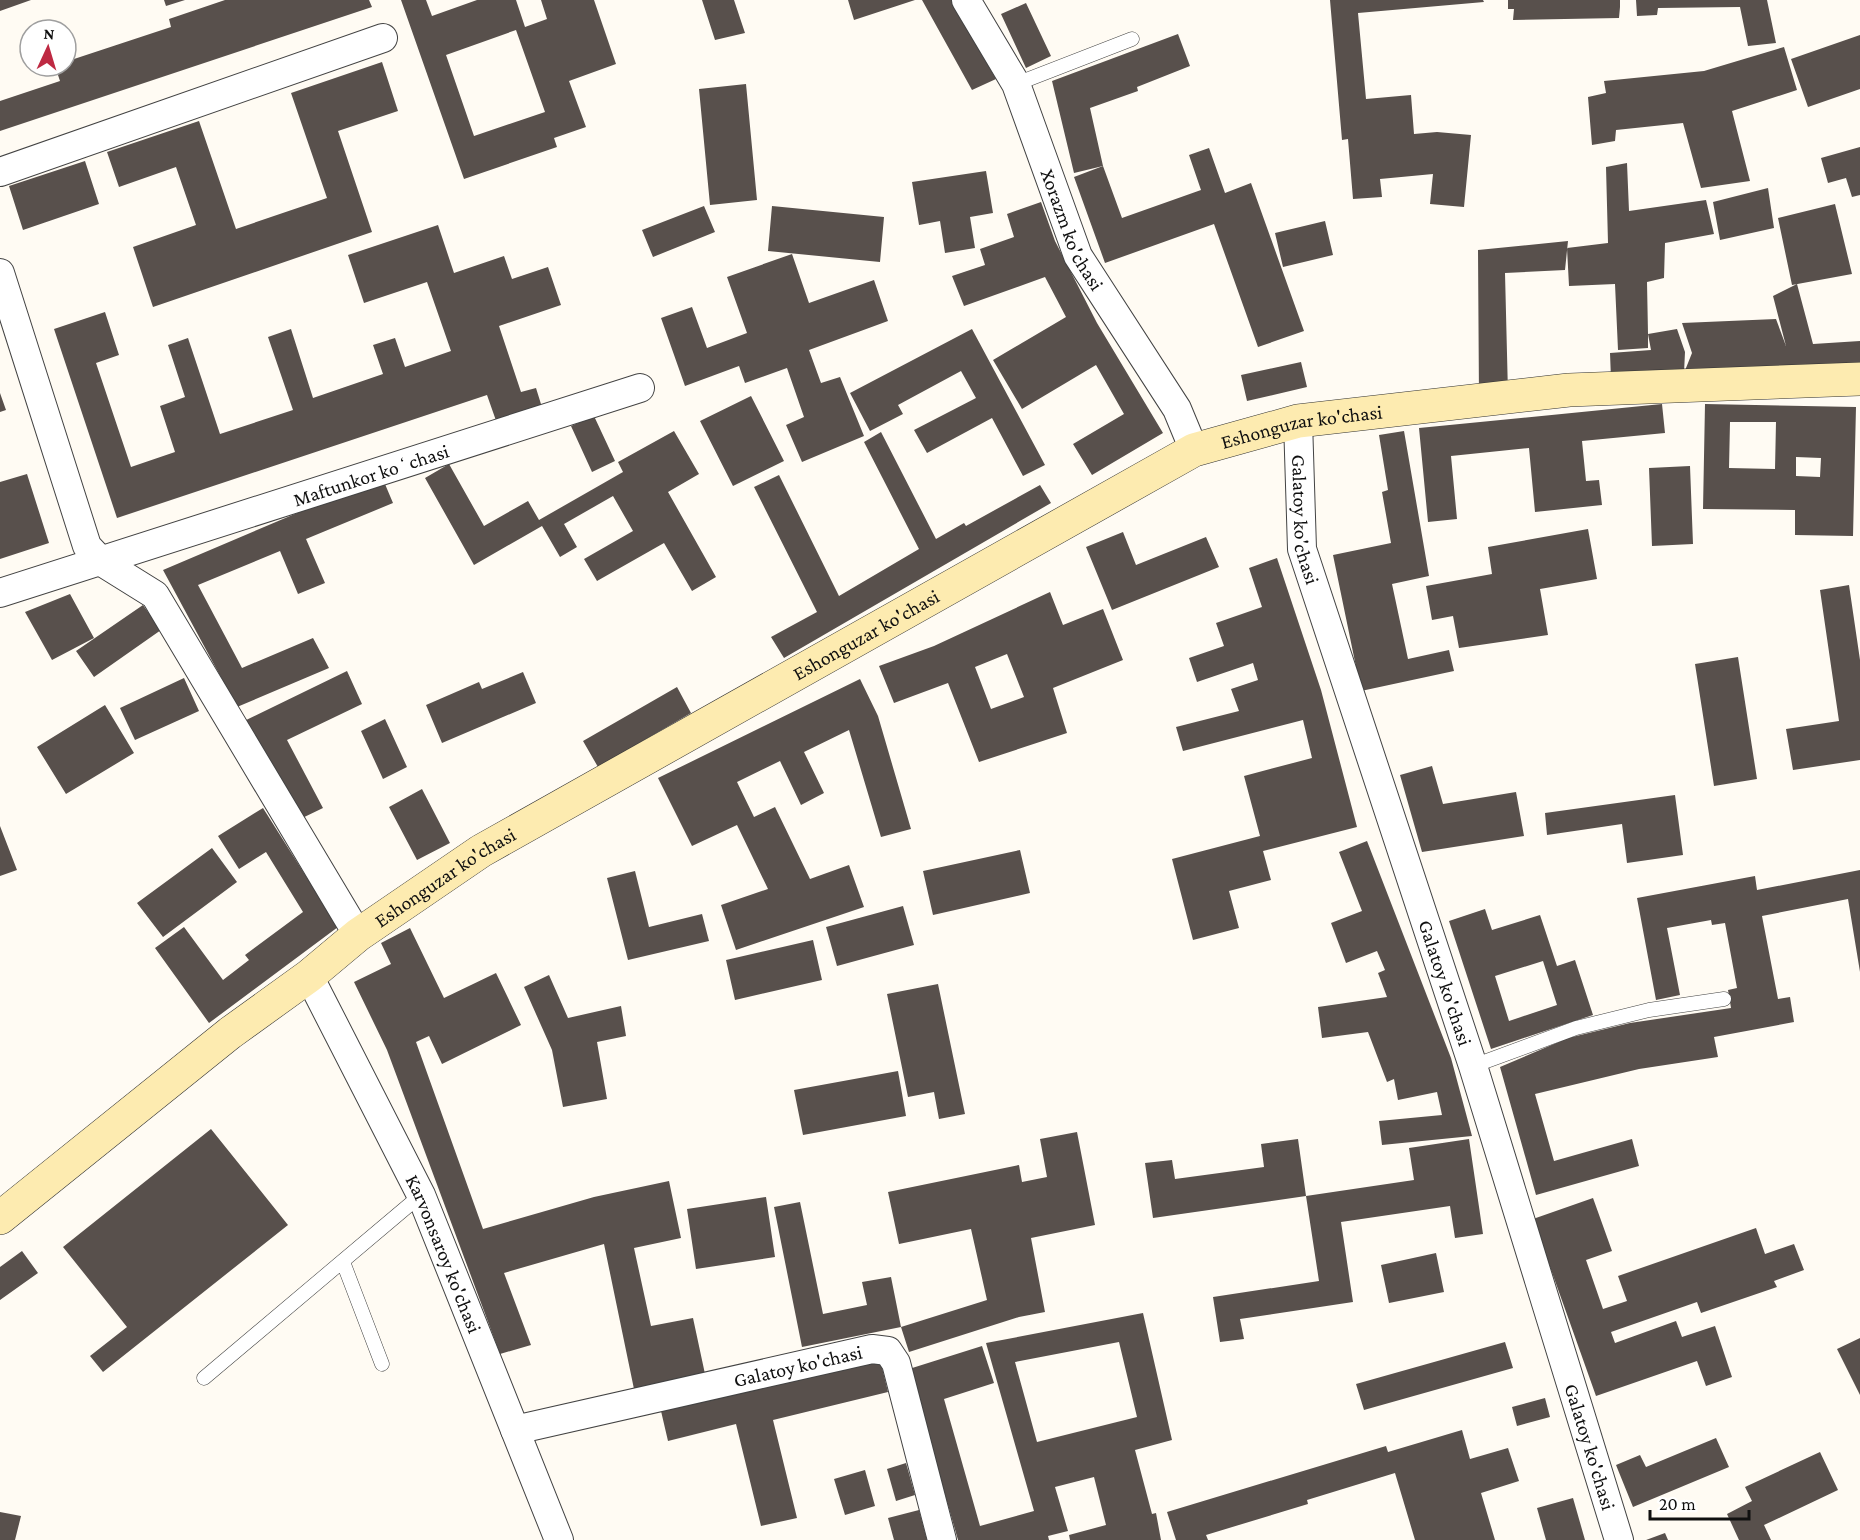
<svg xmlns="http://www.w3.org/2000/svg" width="1860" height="1540" viewBox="0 0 1860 1540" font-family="'Crimson Pro',serif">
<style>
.building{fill:#58504c;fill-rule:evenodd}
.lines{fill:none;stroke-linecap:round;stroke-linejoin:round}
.lane-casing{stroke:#434343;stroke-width:15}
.street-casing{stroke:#434343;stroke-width:30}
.secondary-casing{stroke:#323232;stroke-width:34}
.lane{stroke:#fff;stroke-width:14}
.street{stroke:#fff;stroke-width:28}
.secondary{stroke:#fdebb0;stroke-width:33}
.labels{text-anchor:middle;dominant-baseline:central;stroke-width:6;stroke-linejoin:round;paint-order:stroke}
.street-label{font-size:20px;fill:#101010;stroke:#fff}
</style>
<rect width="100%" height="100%" fill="#fffbf3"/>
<path class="building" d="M0,0H31L0,11Z
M164,0H185L166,6Z
M225,0H369L372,7L0,131V101L60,81L55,66H66V46L71,60L171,27L169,19Z
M401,0H426L432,16L477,0H516L525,27L547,19L541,0H594L616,64L569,81L586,127L554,138L557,147L464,179ZM516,30L545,112L474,136L446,55Z
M702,0H734L745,33L715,40Z
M848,0H915L854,20Z
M922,0H951L996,79L972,90Z
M1330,0H1483L1484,2L1358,13L1366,99L1411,95L1414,134L1437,132L1471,135L1464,207L1430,204L1433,174L1380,179L1382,197L1353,199L1348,139L1342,140Z
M1508,0H1620V7L1619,18L1513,20L1514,9H1508Z
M1636,0H1767L1776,43L1748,46L1740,7L1658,8L1657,15L1637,16Z
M1026,3L1051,56L1026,68L1001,14Z
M1178,34L1190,66L1137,87L1138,91L1090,108L1103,166L1074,173L1052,81Z
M1860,35V89L1808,107L1791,59Z
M1784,47L1797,90L1732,111L1750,181L1701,188L1683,123L1616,130L1615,141L1592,145L1588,97L1606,93L1604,81L1704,71Z
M382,62L398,111L338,131L372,232L153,307L133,247L196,225L176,167L119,187L107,152L199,121L236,229L327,198L291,93Z
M746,84L757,200L710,205L699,89Z
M1860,147V195L1852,197L1846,178L1828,183L1821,158Z
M1209,148L1225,193L1251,183L1304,331L1258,347L1214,224L1105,263L1074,177L1103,166L1122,218L1201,190L1189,155Z
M85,161L99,204L23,230L9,186Z
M1627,163L1629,211L1706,200L1714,234L1665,243L1664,278L1647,282L1648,334L1677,329L1685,352L1684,373L1611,379L1610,353L1651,350L1648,334V348L1618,350L1615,284L1569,286L1567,248L1608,243L1606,167Z
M986,171L993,213L970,217L975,248L945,253L940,221L919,225L912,182Z
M1768,188L1774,228L1720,240L1713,202Z
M1041,202L1055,241L1097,323L1163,433L1092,475L1073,444L1124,414L1096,365L1022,409L993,360L1066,317L1045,277L964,306L952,276L985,265L980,249L1014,237L1007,214Z
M1835,204L1852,274L1792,285L1778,218Z
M704,206L715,232L653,257L642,230Z
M772,206L884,217L880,262L768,251Z
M1325,221L1333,255L1283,267L1275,233Z
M438,225L454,273L504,256L512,279L548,267L561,305L499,326L521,392L536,388L545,417L500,432L487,395L117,518L54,329L105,312L119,355L96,363L131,467L175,452L160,406L185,397L168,345L188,338L220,434L293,410L268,337L291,329L313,398L383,374L373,345L395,338L405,367L451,351L427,282L364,303L348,255Z
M1568,241L1565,270L1505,273L1508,394L1479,398L1478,250Z
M792,254L809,303L874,280L888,321L809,350L821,383L840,377L864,436L802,462L786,425L804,417L787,368L745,383L739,366L685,386L661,318L692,307L707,348L747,333L727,277Z
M1797,284L1813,344L1860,341V369L1684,373L1692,353L1682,323L1776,319L1786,346L1773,296Z
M972,329L1045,465L1023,476L992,418L927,453L914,430L976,398L961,371L898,405L903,414L870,431L850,393Z
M1301,362L1307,387L1247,401L1241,375Z
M0,393L6,410L0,412Z
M751,396L784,461L733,486L700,421Z
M1662,404L1665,433L1582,441L1586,481L1599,480L1602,505L1535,512L1529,448L1451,456L1457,519L1428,522L1419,428Z
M1705,404L1856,407L1853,536L1795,535V510L1703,509ZM1730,422H1776L1775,469L1729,468ZM1796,457L1821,458L1820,477L1796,476Z
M594,416L615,461L592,472L571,426Z
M674,431L699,474L668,492L716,577L692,591L664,543L597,581L584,559L633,531L613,496L564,524L577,547L560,557L542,526L474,565L425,478L449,464L484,526L528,501L539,520L623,472L618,462Z
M1404,431L1429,576L1392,584L1408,659L1449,650L1454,671L1361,691L1333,555L1391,543L1382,492L1388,490L1379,435Z
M881,432L936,539L964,523L966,526L1040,485L1051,503L784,658L771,637L817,612L754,487L779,475L839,596L919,549L864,442Z
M1690,466L1693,544L1652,546L1649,468Z
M27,474L49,543L0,559V482Z
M382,477L393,503L306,539L325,583L298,594L280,551L198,585L242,668L313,638L329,668L237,707L163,570Z
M1588,529L1597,579L1540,589L1548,635L1459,648L1453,616L1432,620L1426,586L1492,574L1488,547Z
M1123,532L1136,565L1206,537L1219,567L1112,610L1086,547Z
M1277,558L1321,690L1357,827L1263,851L1271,880L1229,891L1239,928L1193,940L1172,859L1260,836L1244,776L1312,758L1303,720L1183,751L1176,727L1239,711L1231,689L1258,680L1253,663L1197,682L1189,658L1224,646L1216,623L1262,607L1249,568Z
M1849,585L1860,660V760L1793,770L1786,729L1839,721L1820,590Z
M1050,592L1063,625L1103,609L1123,660L1053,688L1067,733L979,762L948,683L894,703L879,666L934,646ZM1007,654L1024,697L991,709L975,667Z
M70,594L94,638L52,660L25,612Z
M143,605L161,630L94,677L76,651Z
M1738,657L1757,779L1714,786L1695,664Z
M347,671L362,704L287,740L323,808L296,821L242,722Z
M523,672L536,703L442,743L426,705L479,682L482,689Z
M184,678L199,711L135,740L120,708Z
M860,679L878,716L911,829L881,837L849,730L804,752L824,793L801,805L780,761L737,782L754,817L775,807L810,879L849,865L864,907L736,950L721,905L768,889L737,825L692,846L658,778Z
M677,687L691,713L598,767L583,741Z
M105,705L134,753L66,794L37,747Z
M385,719L407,767L383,779L361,731Z
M1432,766L1443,804L1516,792L1524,836L1422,852L1400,775Z
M422,789L450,843L417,860L389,807Z
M1675,795L1683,855L1627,863L1622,824L1547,835L1545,813Z
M263,808L338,927L209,1023L155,948L184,927L223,980L249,960L245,955L303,912L266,852L239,869L218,836Z
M0,826L17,870L0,876Z
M1367,841L1451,1058L1472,1136L1382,1145L1379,1121L1442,1115L1437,1092L1398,1100L1394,1079L1387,1082L1368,1032L1322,1038L1318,1007L1387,997L1378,973L1385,970L1377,951L1346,963L1331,923L1362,911L1339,852Z
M212,848L237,882L163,937L137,903Z
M1020,850L1030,893L933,915L923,871Z
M1860,870V972L1848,899L1762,916L1778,999L1790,997L1794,1022L1714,1037L1718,1057L1639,1069L1535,1094L1554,1161L1632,1139L1639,1166L1536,1195L1500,1067L1568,1038L1630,1023L1731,1008L1728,990L1737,988L1725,923L1712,925L1711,920L1667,928L1680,995L1656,1000L1637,898L1755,876L1757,890Z
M635,871L649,927L702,914L709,941L628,960L607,878Z
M903,906L914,945L837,966L826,927Z
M1485,909L1492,930L1540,915L1557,966L1575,960L1593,1015L1491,1049L1449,921ZM1543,961L1557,1005L1509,1021L1495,976Z
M410,928L444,998L496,973L521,1025L442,1064L429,1036L416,1042L483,1229L594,1197L669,1181L681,1238L634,1248L651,1326L693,1318L705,1374L634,1389L604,1244L504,1273L531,1345L500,1354L387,1050L354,982L391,964L381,943Z
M813,940L822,980L735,1000L726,960Z
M549,975L568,1018L621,1006L626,1036L597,1042L607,1099L563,1107L552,1050L524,987Z
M938,984L965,1114L939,1119L934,1092L908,1097L887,994Z
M898,1071L906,1116L803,1135L794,1090Z
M211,1129L288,1225L103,1372L90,1356L127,1327L63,1247Z
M1077,1132L1095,1225L1031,1238L1045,1312L1019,1317L909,1352L901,1327L987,1300L971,1229L899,1244L888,1192L1019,1165L1022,1182L1047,1177L1040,1139Z
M1298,1139L1306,1196L1414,1180L1409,1148L1469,1139L1483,1234L1455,1238L1450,1206L1341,1222L1353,1302L1240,1319L1244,1339L1220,1342L1213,1297L1319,1281L1306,1196L1153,1218L1145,1163L1172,1160L1175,1179L1264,1167L1261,1144Z
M766,1197L775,1257L696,1269L687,1209Z
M1593,1198L1612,1251L1586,1260L1603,1309L1627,1301L1618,1276L1756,1228L1765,1254L1794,1244L1804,1270L1774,1281L1777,1287L1701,1313L1697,1302L1611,1332L1615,1343L1676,1321L1682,1337L1715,1326L1732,1377L1706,1386L1697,1361L1596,1396L1533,1219Z
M800,1202L823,1314L867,1305L862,1282L891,1277L901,1327L802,1347L774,1207Z
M22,1251L38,1273L0,1300V1267Z
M1436,1253L1444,1292L1389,1303L1381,1265Z
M1143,1313L1172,1440L1135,1450L1152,1514L1156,1513L1161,1540H1070L1069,1535L1106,1525L1094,1477L1055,1487L1068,1531L1048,1536L1049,1540H958L909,1369L982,1346L994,1383L944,1399L980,1526L1034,1511L986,1343ZM1119,1342L1137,1417L1037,1442L1015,1362Z
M1860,1338V1395L1837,1349Z
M1505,1342L1513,1368L1364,1410L1356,1384Z
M880,1359L888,1392L773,1420L797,1518L761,1526L736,1424L668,1441L661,1411Z
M1545,1398L1550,1417L1517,1426L1512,1407Z
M1462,1430L1470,1459L1508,1448L1519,1481L1481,1493L1495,1540H1415L1395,1473L1307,1500L1308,1504L1206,1535L1208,1540H1176L1167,1512L1386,1446L1388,1452Z
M1716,1438L1729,1467L1633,1507L1616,1465L1640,1455L1646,1467Z
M1820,1452L1838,1490L1764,1525L1771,1540H1739L1727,1514L1752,1501L1745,1487Z
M906,1463L915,1495L896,1501L887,1469Z
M865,1470L875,1506L845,1515L834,1479Z
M1573,1498L1585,1540H1546L1537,1508Z
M919,1510L927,1540H894L888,1518Z
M0,1512L21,1516L15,1540H0Z
M1665,1533L1668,1540H1646Z"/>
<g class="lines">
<defs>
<path id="lane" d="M1016,84L1132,39
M1473,1066L1576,1028L1649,1010L1724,999
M343,1262L382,1364
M204,1378L421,1195"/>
<g id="street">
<path id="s1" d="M966,0L1016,84L1078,256L1177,409L1194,450"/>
<path d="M0,172L383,38"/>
<path d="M0,273L87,546L102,562L155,595L358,935"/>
<path id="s2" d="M1298,421L1302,549L1473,1066L1619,1540"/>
<path d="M0,593L640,388"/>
<path id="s3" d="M309,976L421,1195L559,1540"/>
<path id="s4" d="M515,1430L872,1349L888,1351L896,1363L942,1540"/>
</g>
<g id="secondary">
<path id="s5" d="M0,1218L230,1033L309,976L358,935L481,851L1194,450L1298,421L1569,390L1860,379"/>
</g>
</defs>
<use href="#lane" class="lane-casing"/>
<use href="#street" class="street-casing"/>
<use href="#secondary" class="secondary-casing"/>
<use href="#lane" class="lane"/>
<use href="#street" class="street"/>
<use href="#secondary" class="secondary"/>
</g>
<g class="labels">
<g class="street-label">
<text stroke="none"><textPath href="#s1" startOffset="254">Xorazm ko'chasi</textPath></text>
<text stroke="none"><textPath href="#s5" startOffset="1534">Eshonguzar ko'chasi</textPath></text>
<text transform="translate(371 475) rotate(-18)">Maftunkor koʻchasi</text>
<text stroke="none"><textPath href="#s2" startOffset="99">Galatoy ko'chasi</textPath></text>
<text stroke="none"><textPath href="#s5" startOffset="1047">Eshonguzar ko'chasi</textPath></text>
<text stroke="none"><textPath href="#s5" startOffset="561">Eshonguzar ko'chasi</textPath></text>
<text stroke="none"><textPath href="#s2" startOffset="585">Galatoy ko'chasi</textPath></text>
<text stroke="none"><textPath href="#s3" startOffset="309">Karvonsaroy ko'chasi</textPath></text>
<text stroke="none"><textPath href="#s4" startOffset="290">Galatoy ko'chasi</textPath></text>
<text stroke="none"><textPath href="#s2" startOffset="1071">Galatoy ko'chasi</textPath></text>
</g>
</g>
<g transform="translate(48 48) rotate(4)"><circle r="28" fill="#ffffff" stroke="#9f9f9f" stroke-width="1.5"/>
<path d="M0-4.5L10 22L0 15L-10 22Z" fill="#be2942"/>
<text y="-9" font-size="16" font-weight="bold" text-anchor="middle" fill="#101010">N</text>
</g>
<path d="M1650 1510v9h99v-9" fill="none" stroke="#101010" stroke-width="3"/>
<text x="1659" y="1510" font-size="18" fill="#101010" stroke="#ffffff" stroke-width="4.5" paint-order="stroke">20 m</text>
</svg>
